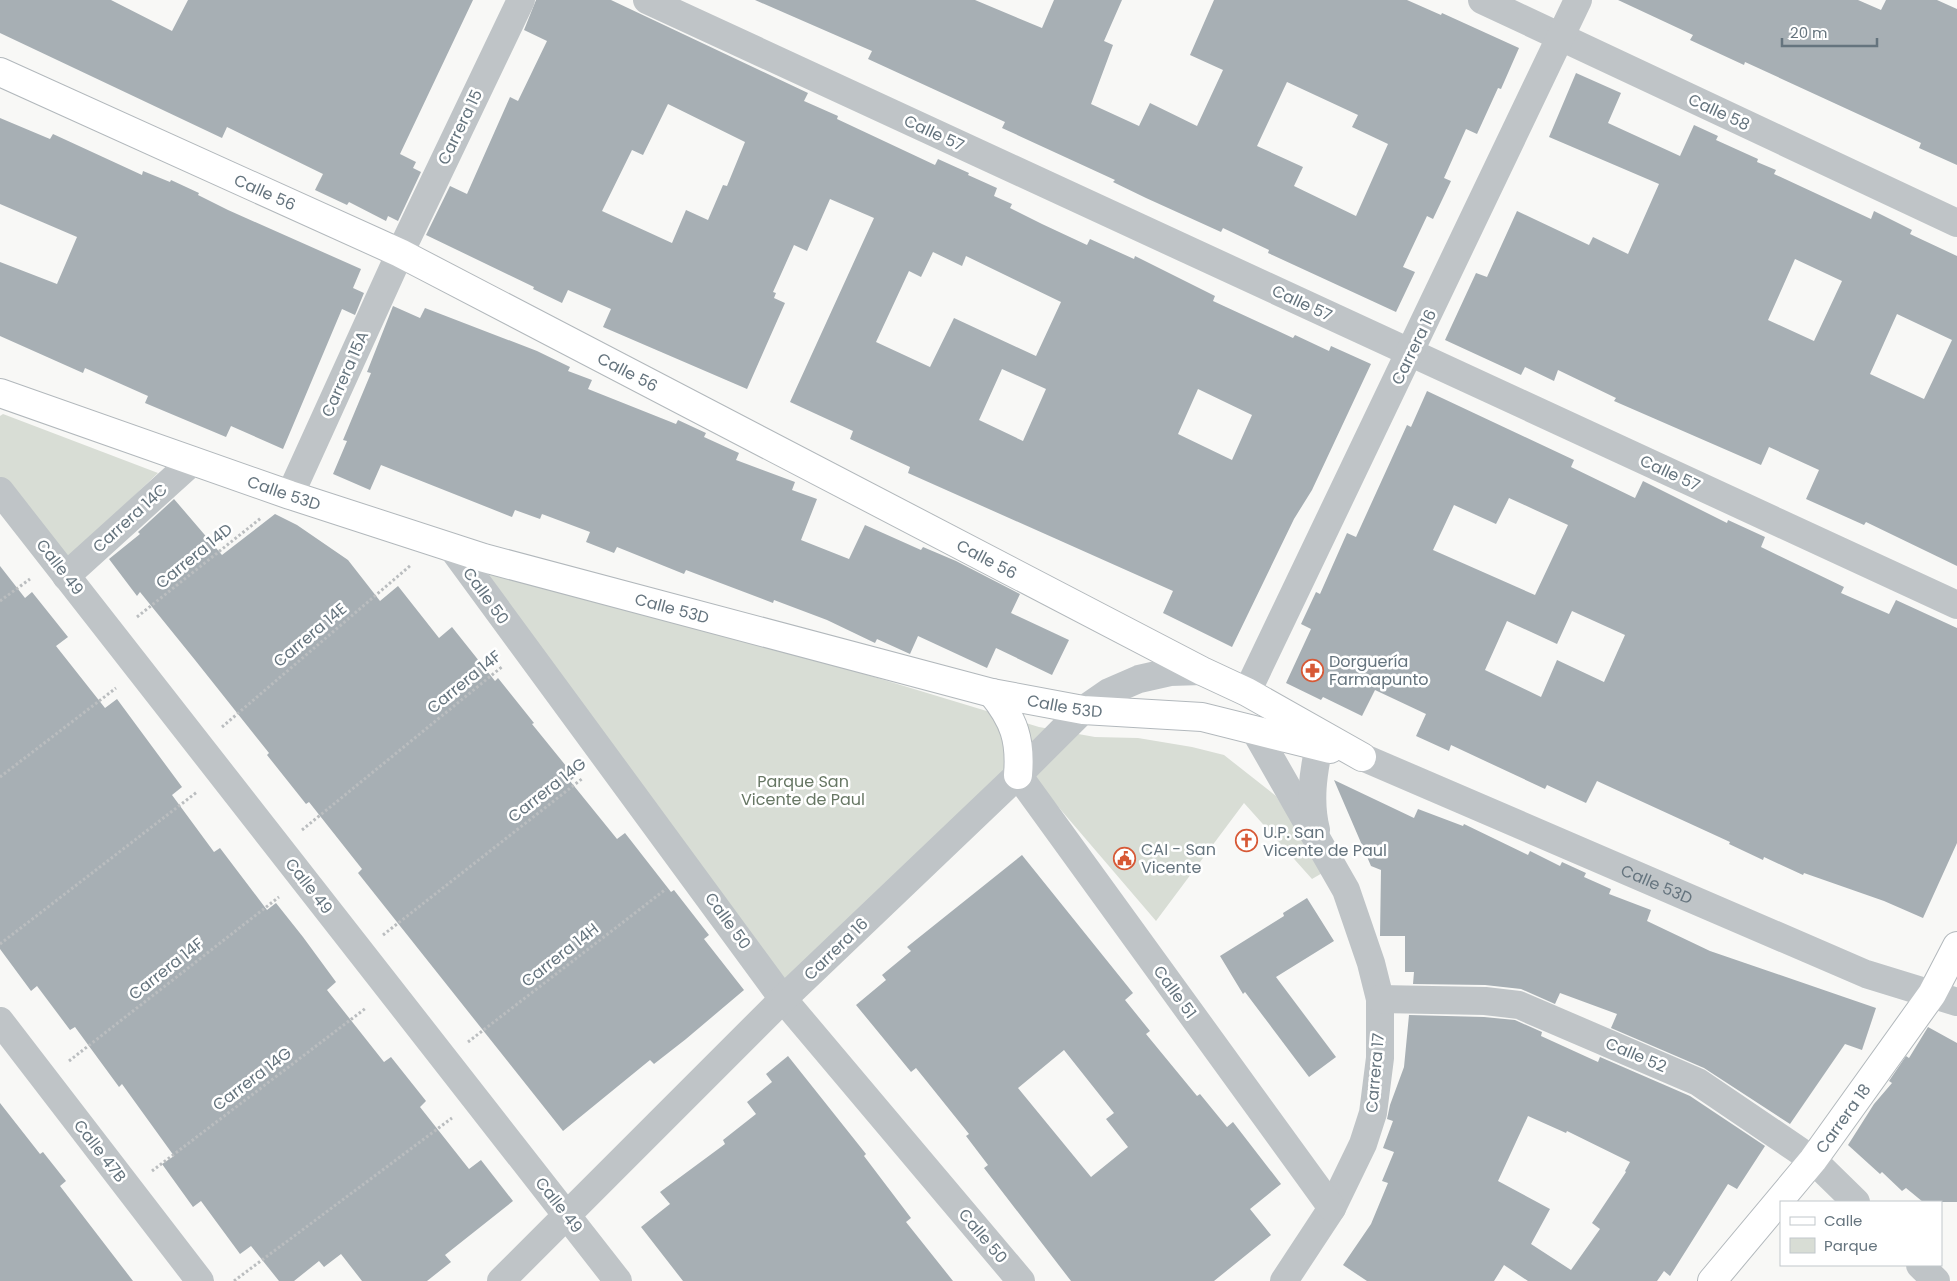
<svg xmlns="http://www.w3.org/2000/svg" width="1957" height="1281" viewBox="0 0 1957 1281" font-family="Poppins,sans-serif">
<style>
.green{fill:#d8ddd5}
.building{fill:#a7afb4;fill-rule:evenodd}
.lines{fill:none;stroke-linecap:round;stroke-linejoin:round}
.secondary-casing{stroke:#b2b8bc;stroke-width:30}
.path{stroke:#babdbf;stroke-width:3;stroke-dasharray:2.5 2.5;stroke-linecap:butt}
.street{stroke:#bfc4c7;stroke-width:28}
.secondary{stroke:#fff;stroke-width:28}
.labels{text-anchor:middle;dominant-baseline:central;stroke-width:5;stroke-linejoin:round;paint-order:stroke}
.street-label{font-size:16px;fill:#65747e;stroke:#fff}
.poi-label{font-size:16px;fill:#65747e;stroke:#fff;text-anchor:start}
.park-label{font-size:16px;fill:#677764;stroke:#fff}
</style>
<rect width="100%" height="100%" fill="#f8f8f6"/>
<path class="green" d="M3,414L158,473L66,561L0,480V416Z
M456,550L1039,727L1095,737L1138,738L1192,747L1224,755L1276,796L1324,872L1312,879L1244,803L1156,921L1019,761L788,985Z"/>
<path class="building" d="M0,0H111L172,31L188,0H473L400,154L416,162L413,168L421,172L398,221L388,216L386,221L349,202L347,205L315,190L323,174L227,127L222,138L0,33Z
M536,0H611L808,93L804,101L838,116L837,119L935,165L938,159L969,173L968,175L997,188L994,196L1012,204L1010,208L1042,224L1087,245L1090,239L1134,259L1135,256L1215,296L1213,301L1293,338L1295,335L1329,351L1331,346L1371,364L1312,490L1294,519L1232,647L1163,613L1173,591L908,473L910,467L850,439L853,431L790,402L874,218L830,199L807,251L794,245L773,292L776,293L774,298L785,303L747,389L603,327L611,309L568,290L562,303L533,289L534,287L426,235L450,186L467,194L510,97L518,101L547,41L524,30ZM668,104L745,142L727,186L723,185L708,220L686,210L672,243L602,211L632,150L643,155ZM933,252L962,266L966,256L1061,302L1036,356L954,318L930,367L876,342L909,271L921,277ZM1002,369L1046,389L1023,441L979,420ZM1198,389L1252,415L1232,460L1178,434Z
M755,0H975L1042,28L1054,0H1122L1104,41L1113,45L1091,104L1139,126L1150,103L1197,126L1223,70L1190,55L1214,0H1407L1441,15L1442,13L1519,48L1501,89L1498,88L1477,134L1466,129L1444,178L1451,181L1433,219L1427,216L1403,267L1415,272L1396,312L1268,253L1269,250L1223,228L1221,232L1146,198L1113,182L1115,180L1002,128L1005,122L868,59L872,51ZM1287,82L1358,115L1352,127L1388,144L1356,216L1294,186L1303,167L1257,146Z
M1618,0H1858L1881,10L1886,0H1937L1957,9V165L1919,148L1921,143L1745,62L1744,65L1690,40L1693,35Z
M1576,73L1621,93L1608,123L1680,156L1694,125L1718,136L1716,140L1758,159L1757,162L1776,170L1774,174L1871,219L1874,211L1912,230L1910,234L1957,256V566L1866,522L1864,525L1806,499L1819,470L1769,447L1761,465L1614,401L1616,398L1558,370L1554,381L1525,367L1521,375L1445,340L1476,273L1487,277L1517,211L1589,245L1593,237L1628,254L1659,184L1549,137ZM1795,259L1842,281L1814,341L1768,320ZM1897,314L1952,340L1924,399L1870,374Z
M0,118L50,139L53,134L142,175L143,171L170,182L171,180L199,193L198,195L228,210L361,269L353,288L364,293L355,315L342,309L283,449L231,426L226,437L145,403L148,396L85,368L83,373L0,336V262L57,284L77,237L0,204Z
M393,306L420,318L425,308L537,351L570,367L568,371L592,380L588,389L676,424L678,420L706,433L704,437L739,453L736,460L795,482L792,490L817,499L801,540L849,559L865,525L921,550L923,547L956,561L1020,594L1011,613L1069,640L1052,675L996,648L987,668L918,636L910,654L877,639L875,643L827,620L774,600L773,603L686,570L684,574L617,547L614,553L586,542L590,532L542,514L540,519L515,510L512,517L381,465L370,490L333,474L347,441L343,440L371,373L367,372Z
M1427,391L1574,460L1571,467L1635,498L1643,481L1727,523L1728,520L1765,537L1761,547L1844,587L1841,593L1889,614L1896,600L1957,628V843L1923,918L1884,901L1804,873L1803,875L1764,857L1763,860L1729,844L1730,842L1597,781L1586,803L1547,785L1545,789L1451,745L1449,751L1416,736L1426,714L1375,690L1362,716L1323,697L1321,700L1286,683L1311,629L1301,624L1316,592L1320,594L1347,533L1356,537L1407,425L1411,427ZM1509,498L1568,525L1535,595L1433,550L1454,505L1496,524ZM1572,611L1625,635L1604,682L1557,660L1541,697L1485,670L1507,621L1557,644Z
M174,499L222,555L275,514L297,525L348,560L380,601L398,586L439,638L452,627L495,681L498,678L534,723L532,724L575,777L570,781L617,839L625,833L671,892L674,890L709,935L704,939L744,990L686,1039L654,1064L650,1060L563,1131L358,873L362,869L309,802L306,804L267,755L269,753L195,660L140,592L137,596L109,559L140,534L138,532Z
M0,566L25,598L32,592L68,637L56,646L105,708L117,699L182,787L172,795L214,852L220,848L267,910L276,903L303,937L336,982L327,990L384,1062L391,1057L426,1101L420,1107L469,1169L481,1160L513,1201L445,1255L451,1262L427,1281H362L341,1254L324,1267L319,1261L294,1281H279L251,1246L240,1254L201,1201L193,1207L162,1164L174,1156L122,1084L119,1087L75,1027L70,1030L37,986L31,991L0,949Z
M1334,780L1414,818L1418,809L1463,826L1464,824L1528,855L1530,851L1560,866L1562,862L1586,873L1584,877L1611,889L1609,894L1651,910L1647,921L1710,951L1876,1008L1862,1050L1845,1044L1790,1124L1704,1068L1611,1028L1617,1014L1560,993L1555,1004L1521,989L1485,985L1413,984L1414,972H1405V936H1380L1381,870L1371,866Z
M1022,855L1133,993L1125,1000L1150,1031L1146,1034L1197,1096L1200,1094L1227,1127L1233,1122L1281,1184L1250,1209L1271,1235L1214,1281H1071L984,1168L988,1165L966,1136L969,1134L916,1068L911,1072L856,1005L886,980L882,975L911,951L907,947ZM1064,1050L1114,1113L1106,1119L1128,1147L1091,1177L1018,1088Z
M1307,898L1334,941L1276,977L1336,1057L1309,1077L1245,992L1243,994L1220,956L1284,916L1283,913Z
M1409,1015L1484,1017L1515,1020L1542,1032L1541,1036L1598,1062L1600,1057L1690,1096L1765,1146L1737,1189L1728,1184L1670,1276L1664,1271L1657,1281H1528L1504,1265L1494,1281H1367L1343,1265L1371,1224L1388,1183L1382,1181L1394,1152L1383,1148L1393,1121L1387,1119L1390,1105L1404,1067ZM1528,1116L1566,1133L1567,1131L1630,1162L1625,1171L1626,1172L1592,1223L1600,1229L1571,1270L1531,1244L1550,1209L1498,1181Z
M1928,1027L1957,1043V1202H1923L1906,1188L1902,1191L1882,1172L1880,1174L1848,1145L1874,1104L1892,1083L1889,1081L1906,1056L1909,1058Z
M788,1056L866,1154L864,1156L911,1218L906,1222L953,1281H683L641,1227L670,1204L660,1192L725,1144L723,1140L756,1114L747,1102L772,1082L766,1074Z
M0,1103L40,1154L43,1152L66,1181L60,1186L133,1281H0Z"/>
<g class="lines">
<defs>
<g id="secondary">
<path id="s2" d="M0,72L400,253L1202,671L1247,692L1362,757"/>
<path id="s3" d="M0,393L290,495L484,558L992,693L1083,710L1202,717L1330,749"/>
<path d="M992,693C1014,720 1021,740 1018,775"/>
<path id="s4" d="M1712,1281L1813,1160L1932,994L1957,946"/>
</g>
</defs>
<use href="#secondary" class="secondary-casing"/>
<path class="path" d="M0,601L30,579
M137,617L261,518
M222,727L411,565
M0,777L116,688
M302,830L503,666
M383,935L583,778
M0,944L197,792
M468,1042L666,889
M69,1061L279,897
M152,1171L366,1008
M234,1281L452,1118"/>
<g class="street">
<path d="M647,0L1957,605"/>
<path d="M1482,0L1957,223"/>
<path d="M0,491L618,1281"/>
<path d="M290,495L400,253L521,0"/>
<path d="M452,548L783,999L1021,1281"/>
<path d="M66,576L193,461"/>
<path d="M1247,692L1578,0"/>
<path d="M1255,731L1346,890L1371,963L1380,999V1058L1373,1113L1363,1144L1332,1208L1284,1281"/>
<path id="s1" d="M1362,757L1866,974L1957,1002"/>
<path d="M1018,775L1332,1208"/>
<path d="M1316,830C1309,802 1313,774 1319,746"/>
<path d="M1380,999L1485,1001L1519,1005L1698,1082L1813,1160L1856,1202"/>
<path d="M0,1021L200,1281"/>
<path d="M1920,1265L1936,1281"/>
<path d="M501,1281L783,999L1018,775L1083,710L1109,692L1139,679L1170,672L1202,671"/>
</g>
<use href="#secondary" class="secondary"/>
</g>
<defs>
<symbol id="pharmacy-ring" viewBox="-11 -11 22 22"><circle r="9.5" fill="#fff" stroke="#d75936" stroke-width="1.5"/><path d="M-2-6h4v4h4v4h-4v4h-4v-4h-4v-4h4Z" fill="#d75936"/></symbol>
<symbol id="church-ring" viewBox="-11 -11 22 22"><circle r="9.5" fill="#fff" stroke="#d75936" stroke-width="1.5"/><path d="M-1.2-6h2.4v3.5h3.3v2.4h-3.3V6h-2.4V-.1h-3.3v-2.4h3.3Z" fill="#d75936"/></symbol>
<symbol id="civic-ring" viewBox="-11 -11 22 22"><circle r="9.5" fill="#fff" stroke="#d75936" stroke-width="1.5"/><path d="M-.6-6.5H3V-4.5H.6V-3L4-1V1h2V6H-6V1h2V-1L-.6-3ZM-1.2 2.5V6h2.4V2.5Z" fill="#d75936"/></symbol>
</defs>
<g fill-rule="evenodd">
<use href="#pharmacy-ring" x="1300" y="658" width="25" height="25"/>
<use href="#church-ring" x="1234" y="828" width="25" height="25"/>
<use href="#civic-ring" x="1112" y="846" width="25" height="25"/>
</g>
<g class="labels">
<g class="street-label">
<text transform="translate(1719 112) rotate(25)">Calle 58</text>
<text transform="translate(460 127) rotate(-64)">Carrera 15</text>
<text transform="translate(934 133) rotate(25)">Calle 57</text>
<text stroke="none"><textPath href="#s2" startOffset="291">Calle 56</textPath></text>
<text transform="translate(1302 303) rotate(25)">Calle 57</text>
<text transform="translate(1414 347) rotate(-64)">Carrera 16</text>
<text stroke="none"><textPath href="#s2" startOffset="696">Calle 56</textPath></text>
<text transform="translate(345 374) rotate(-66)">Carrera 15A</text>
<text transform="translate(1670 473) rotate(25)">Calle 57</text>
<text stroke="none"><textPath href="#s3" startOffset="301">Calle 53D</textPath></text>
<text transform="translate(130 518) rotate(-42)">Carrera 14C</text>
<text transform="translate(194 556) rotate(-39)">Carrera 14D</text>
<text stroke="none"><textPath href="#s2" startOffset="1101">Calle 56</textPath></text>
<text transform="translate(60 567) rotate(52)">Calle 49</text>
<text transform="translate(486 596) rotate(54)">Calle 50</text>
<text stroke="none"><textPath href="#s3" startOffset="706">Calle 53D</textPath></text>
<text transform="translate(310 635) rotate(-40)">Carrera 14E</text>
<text transform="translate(464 682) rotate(-39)">Carrera 14F</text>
<text stroke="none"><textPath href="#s3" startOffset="1111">Calle 53D</textPath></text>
<text transform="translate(547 790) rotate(-38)">Carrera 14G</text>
<text stroke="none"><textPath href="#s1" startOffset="321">Calle 53D</textPath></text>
<text transform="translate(309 886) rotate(52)">Calle 49</text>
<text transform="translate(728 921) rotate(54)">Calle 50</text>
<text transform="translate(836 949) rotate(-44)">Carrera 16</text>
<text transform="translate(560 955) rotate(-38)">Carrera 14H</text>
<text transform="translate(166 969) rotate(-38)">Carrera 14F</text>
<text transform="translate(1175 992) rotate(54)">Calle 51</text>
<text transform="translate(1636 1055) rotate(23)">Calle 52</text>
<text transform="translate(1375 1073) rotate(-85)">Carrera 17</text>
<text transform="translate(252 1079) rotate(-37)">Carrera 14G</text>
<text stroke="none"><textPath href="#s4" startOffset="209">Carrera 18</textPath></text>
<text transform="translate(100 1151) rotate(52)">Calle 47B</text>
<text transform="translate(559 1205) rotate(52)">Calle 49</text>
<text transform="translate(983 1236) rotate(50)">Calle 50</text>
</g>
<g class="poi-label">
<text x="1329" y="661">Dorguería<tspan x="1329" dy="18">Farmapunto</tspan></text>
<text x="1263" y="832">U.P. San<tspan x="1263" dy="18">Vicente de Paul</tspan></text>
<text x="1141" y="849">CAI - San<tspan x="1141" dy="18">Vicente</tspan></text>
</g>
<g class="park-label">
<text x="803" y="781">Parque San<tspan x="803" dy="18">Vicente de Paul</tspan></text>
</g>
</g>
<rect x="1780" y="1201" width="162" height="65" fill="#ffffff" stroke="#c1c7cb"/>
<rect x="1790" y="1217" width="25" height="8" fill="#ffffff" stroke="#c1c7cb"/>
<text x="1824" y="1226" font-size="15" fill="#65747e">Calle</text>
<rect x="1790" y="1238" width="25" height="15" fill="#d8ddd5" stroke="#c1c7cb"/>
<text x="1824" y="1251" font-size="15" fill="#65747e">Parque</text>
<path d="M1782 38v8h95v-8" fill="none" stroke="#65747e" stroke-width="2.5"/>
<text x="1790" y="38" font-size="15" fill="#65747e" stroke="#ffffff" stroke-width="4" paint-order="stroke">20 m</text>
</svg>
